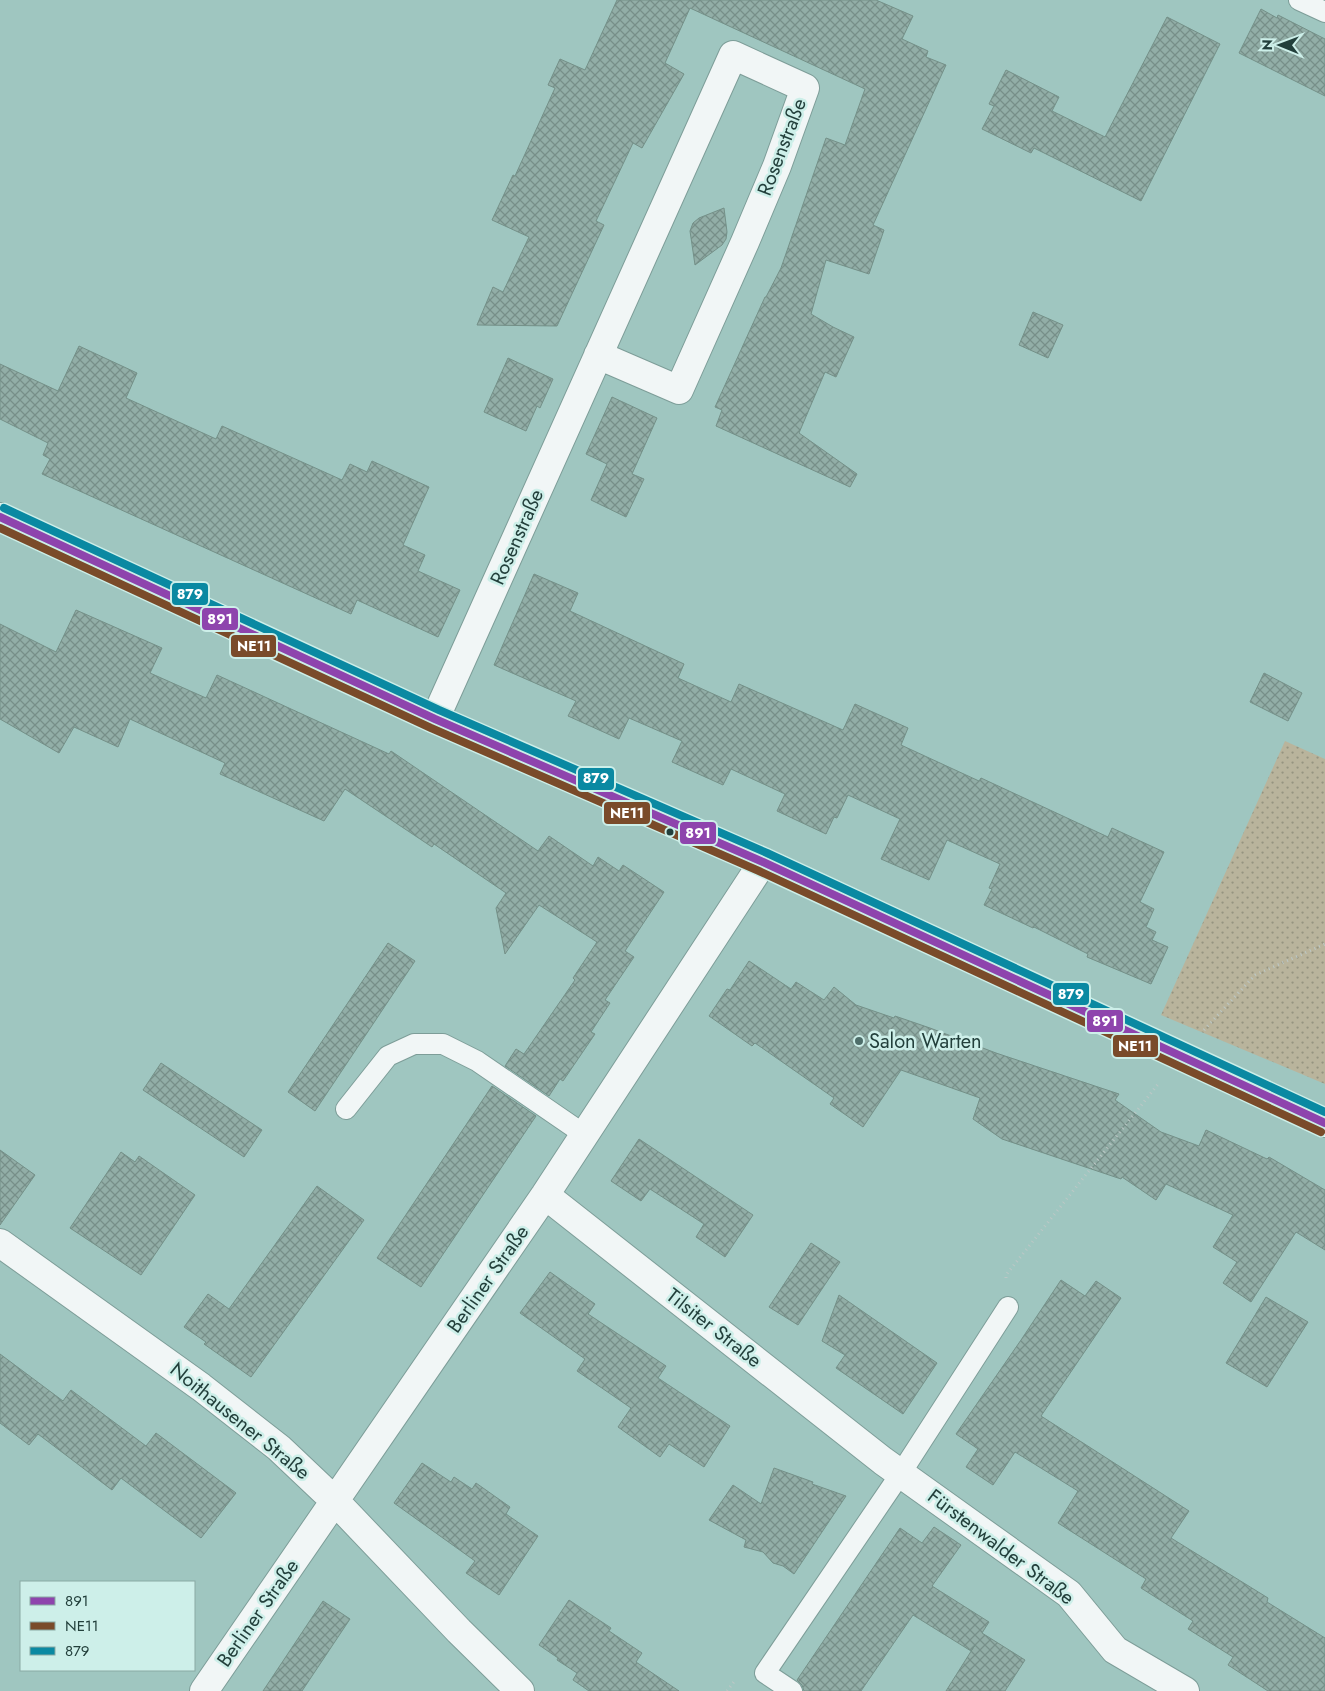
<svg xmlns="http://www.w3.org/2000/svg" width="1325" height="1691" viewBox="0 0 1325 1691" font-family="Jost,sans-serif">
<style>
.park{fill:url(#park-dots)}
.building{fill:url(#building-cross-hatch);stroke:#749088}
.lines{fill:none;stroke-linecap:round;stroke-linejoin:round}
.service-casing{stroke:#7d9d98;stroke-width:22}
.minor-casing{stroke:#7d9d98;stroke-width:30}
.path{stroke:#bcc8c6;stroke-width:3;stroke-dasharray:1 4;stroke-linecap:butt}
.service{stroke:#f1f6f6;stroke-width:20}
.minor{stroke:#f1f6f6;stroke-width:28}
.bus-1-casing{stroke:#cdefe9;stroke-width:11}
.bus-2-casing{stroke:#cdefe9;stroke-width:11}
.bus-3-casing{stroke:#cdefe9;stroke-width:11}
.bus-1{stroke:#8e44ad;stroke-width:8}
.bus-2{stroke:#7a4b2a;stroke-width:8}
.bus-3{stroke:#0a89a2;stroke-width:8}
.bus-dot{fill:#223f3b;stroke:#cdefe9;stroke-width:2}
.poi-dot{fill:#4e6e6a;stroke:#cdefe9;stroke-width:2}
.labels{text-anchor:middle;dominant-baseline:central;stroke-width:5;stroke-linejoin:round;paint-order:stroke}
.street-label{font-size:20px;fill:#223f3b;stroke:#cdefe9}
.poi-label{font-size:20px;fill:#223f3b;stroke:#cdefe9;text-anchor:start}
.line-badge{stroke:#cdefe9;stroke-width:2}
.badge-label{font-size:14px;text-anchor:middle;font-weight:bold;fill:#fff}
</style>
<defs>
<pattern id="park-dots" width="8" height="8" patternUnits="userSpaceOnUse" patternTransform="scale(1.25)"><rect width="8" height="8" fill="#b9b49c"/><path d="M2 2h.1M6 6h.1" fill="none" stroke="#969480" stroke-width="1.8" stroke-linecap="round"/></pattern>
<pattern id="building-cross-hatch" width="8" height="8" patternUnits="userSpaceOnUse" patternTransform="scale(1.25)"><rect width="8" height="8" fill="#92aea7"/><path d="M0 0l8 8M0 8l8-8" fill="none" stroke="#778f89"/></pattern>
</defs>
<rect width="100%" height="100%" fill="#9fc6c0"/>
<path class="park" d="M1285,741L1325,759V1084L1161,1015Z"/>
<path class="building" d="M617,0H876L913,16L902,39L928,51L926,57L946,65L873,225L884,230L869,274L826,260L811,314L833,327L854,337L836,377L825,372L799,433L857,474L850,487L716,426L722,410L715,407L765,297H766L781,268L826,138L845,145L865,89L690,8L665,63L684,74L642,148L633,143L596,221L604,225L557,326L477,325L493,287L503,292L529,237L492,220L513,175L515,176L555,88L548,85L560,59L585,70Z
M1261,9L1277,18L1278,15L1325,39V96L1239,53Z
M1167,17L1220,44L1141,201L1034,148L1031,153L982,129L994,106L989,104L1006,70L1059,97L1052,111L1105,137Z
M724,208L727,232L726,239L722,245L695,265L690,231L693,223L699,218Z
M1033,312L1063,325L1048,358L1019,345Z
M79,346L137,373L126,398L216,439L222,426L342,480L350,464L367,472L372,461L429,487L403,545L425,555L418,571L460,590L438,637L357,600L351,614L42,474L50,459L43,455L48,443L0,419V364L58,391Z
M508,358L553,379L540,408L537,406L526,431L484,412Z
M612,397L657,418L632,474L644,479L626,517L591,500L607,464L586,454Z
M534,574L578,593L570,611L684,664L678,678L731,702L739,684L843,730L855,704L908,728L901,745L979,781L981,778L1108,837L1112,828L1164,852L1140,902L1154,909L1146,927L1156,932L1152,940L1168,947L1151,984L1087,957L1088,954L1034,927L1033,928L984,905L992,889L989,888L1000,864L947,840L929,880L881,859L900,819L848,795L837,818L834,817L826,834L777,811L785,794L731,769L723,785L672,762L682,741L629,718L619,739L568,716L576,701L494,665Z
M76,610L162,648L150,673L206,698L217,675L389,754L391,751L538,851L549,836L593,866L598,857L619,871L623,865L664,892L625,951L634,957L605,1000L610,1003L591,1032L595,1034L563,1081L560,1079L549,1096L505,1066L516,1049L524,1054L575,980L573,978L597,942L539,905L505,954L496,908L506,893L434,844L432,847L345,789L324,821L220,774L225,763L130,719L118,747L74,727L59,753L0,719V624L56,652Z
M1264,673L1302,693L1288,721L1250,702Z
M388,943L415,961L315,1111L288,1092Z
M749,961L791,989L796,982L824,1000L834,987L856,1005L894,1018L895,1016L930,1028L996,1053L1119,1094L1115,1100L1161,1132L1199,1146L1206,1130L1267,1159L1269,1157L1325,1190V1250L1296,1232L1251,1302L1223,1283L1237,1262L1213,1247L1233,1215L1166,1184L1156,1200L1122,1177L1121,1179L1002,1139L973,1119L980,1098L901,1070L863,1127L830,1104L834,1098L755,1043L752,1046L709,1016L727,989L730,990Z
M161,1063L262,1130L244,1157L143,1090Z
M492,1086L536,1116L421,1287L377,1258Z
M639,1139L753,1215L725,1257L696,1237L704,1224L650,1189L641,1201L611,1181Z
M0,1150L35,1175L0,1225Z
M121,1152L135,1162L139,1156L195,1195L141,1275L70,1228Z
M317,1186L364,1220L251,1377L204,1344L206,1342L184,1327L208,1294L229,1309Z
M811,1243L840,1262L798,1325L769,1307Z
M550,1272L595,1304L588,1314L666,1366L658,1378L730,1426L704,1467L669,1444L660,1457L618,1427L631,1408L577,1371L585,1359L520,1313Z
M1061,1280L1085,1296L1096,1281L1121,1298L1041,1416L1189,1511L1171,1538L1268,1598L1267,1602L1325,1638V1691H1268L1228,1665L1233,1657L1188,1629L1193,1621L1141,1588L1146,1579L1058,1523L1078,1491L1015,1452L993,1485L966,1467L978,1449L956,1434L1021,1340Z
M839,1295L937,1363L903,1414L836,1368L845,1355L822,1341Z
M1266,1297L1308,1322L1267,1387L1226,1363Z
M0,1354L63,1401L71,1390L146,1446L156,1433L236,1493L201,1538L121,1478L112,1490L38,1434L29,1445L0,1423Z
M422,1463L451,1482L454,1477L472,1489L476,1483L510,1507L506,1514L538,1536L499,1595L466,1573L475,1561L394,1503Z
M774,1468L813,1482L812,1484L846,1496L794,1574L783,1566L773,1563L763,1552L744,1547L746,1540L709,1520L733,1485L761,1504Z
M934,1527L961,1545L932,1586L989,1622L982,1633L1025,1660L1005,1691H946L975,1645L971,1651L913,1615L861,1691H804L802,1685L797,1680L900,1528L922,1543Z
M569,1600L611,1628L609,1631L642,1653L636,1662L679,1691H589L573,1680L577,1673L557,1660L558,1658L539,1645Z
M323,1601L350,1619L302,1691H263Z"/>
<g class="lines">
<defs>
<path id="service" d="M1299,0L1325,12
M346,1109L388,1056L414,1044H443L477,1061L585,1135
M792,1691L765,1673L901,1473L1008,1307"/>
<path id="minor" d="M0,517L435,719L763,862L1325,1123
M435,719L733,55L805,88L777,166L745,242L679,390L598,355
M545,1195L883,1461L1069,1594L1115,1650L1185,1691
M0,1243L201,1387L279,1448L335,1501L459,1631L520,1691
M204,1691L545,1195L763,862"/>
</defs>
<use href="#service" class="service-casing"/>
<use href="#minor" class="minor-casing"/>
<path class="path" d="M1204,1030L1255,975L1325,944
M1006,1278V1275L1159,1083
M727,1691L736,1679"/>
<use href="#service" class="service"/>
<use href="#minor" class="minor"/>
<defs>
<path id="bus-1" d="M0,517L435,719L763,862L1325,1123"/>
<path id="bus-2" d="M0,528L431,728L759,871L1321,1132"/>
<path id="bus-3" d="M4,508L439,710L767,853L1325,1112"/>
</defs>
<use href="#bus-1" class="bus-1-casing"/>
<use href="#bus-2" class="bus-2-casing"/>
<use href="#bus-3" class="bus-3-casing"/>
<use href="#bus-1" class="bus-1"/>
<use href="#bus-2" class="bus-2"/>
<use href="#bus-3" class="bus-3"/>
</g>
<circle class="bus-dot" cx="670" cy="832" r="4.5"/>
<circle class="poi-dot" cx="859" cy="1041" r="5"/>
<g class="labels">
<g class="street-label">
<text transform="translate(782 147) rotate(-69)">Rosenstraße</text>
<text transform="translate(517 537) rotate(-66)">Rosenstraße</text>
<text transform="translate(488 1279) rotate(-55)">Berliner Straße</text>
<text transform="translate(714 1328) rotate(38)">Tilsiter Straße</text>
<text transform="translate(240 1421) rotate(39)">Noithausener Straße</text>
<text transform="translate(1001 1547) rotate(37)">Fürstenwalder Straße</text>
<text transform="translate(258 1613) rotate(-55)">Berliner Straße</text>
</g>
<g class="poi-label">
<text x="869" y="1041">Salon Warten</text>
</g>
</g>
<g class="line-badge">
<rect x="171" y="582" width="38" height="24" rx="5" fill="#0a89a2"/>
<rect x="201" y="607" width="38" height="24" rx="5" fill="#8e44ad"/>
<rect x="230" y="634" width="47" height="24" rx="5" fill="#7a4b2a"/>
<rect x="577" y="767" width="38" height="24" rx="5" fill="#0a89a2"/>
<rect x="603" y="801" width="48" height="24" rx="5" fill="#7a4b2a"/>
<rect x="679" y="821" width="38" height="24" rx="5" fill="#8e44ad"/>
<rect x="1052" y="982" width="38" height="24" rx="5" fill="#0a89a2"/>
<rect x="1086" y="1009" width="38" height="24" rx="5" fill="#8e44ad"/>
<rect x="1112" y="1034" width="47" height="24" rx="5" fill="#7a4b2a"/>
</g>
<g class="badge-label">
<text x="190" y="599">879</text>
<text x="220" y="624">891</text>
<text x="254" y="651">NE11</text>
<text x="596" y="783">879</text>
<text x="627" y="818">NE11</text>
<text x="698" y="838">891</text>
<text x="1071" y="999">879</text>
<text x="1105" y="1026">891</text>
<text x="1135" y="1051">NE11</text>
</g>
<rect x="20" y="1581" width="175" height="90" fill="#cdefe9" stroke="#89a9a3"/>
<rect x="30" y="1597" width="25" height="8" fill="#8e44ad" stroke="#89a9a3"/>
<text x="65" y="1606" font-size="15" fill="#223f3b">891</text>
<rect x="30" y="1622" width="25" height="8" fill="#7a4b2a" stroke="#89a9a3"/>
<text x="65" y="1631" font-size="15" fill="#223f3b">NE11</text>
<rect x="30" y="1647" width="25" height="8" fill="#0a89a2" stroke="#89a9a3"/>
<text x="65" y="1656" font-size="15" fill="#223f3b">879</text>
<g transform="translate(1280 45) rotate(271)" stroke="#cdefe9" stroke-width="4" paint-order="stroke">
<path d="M0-4L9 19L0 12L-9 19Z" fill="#223f3b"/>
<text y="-8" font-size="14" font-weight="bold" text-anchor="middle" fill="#223f3b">N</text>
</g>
</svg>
